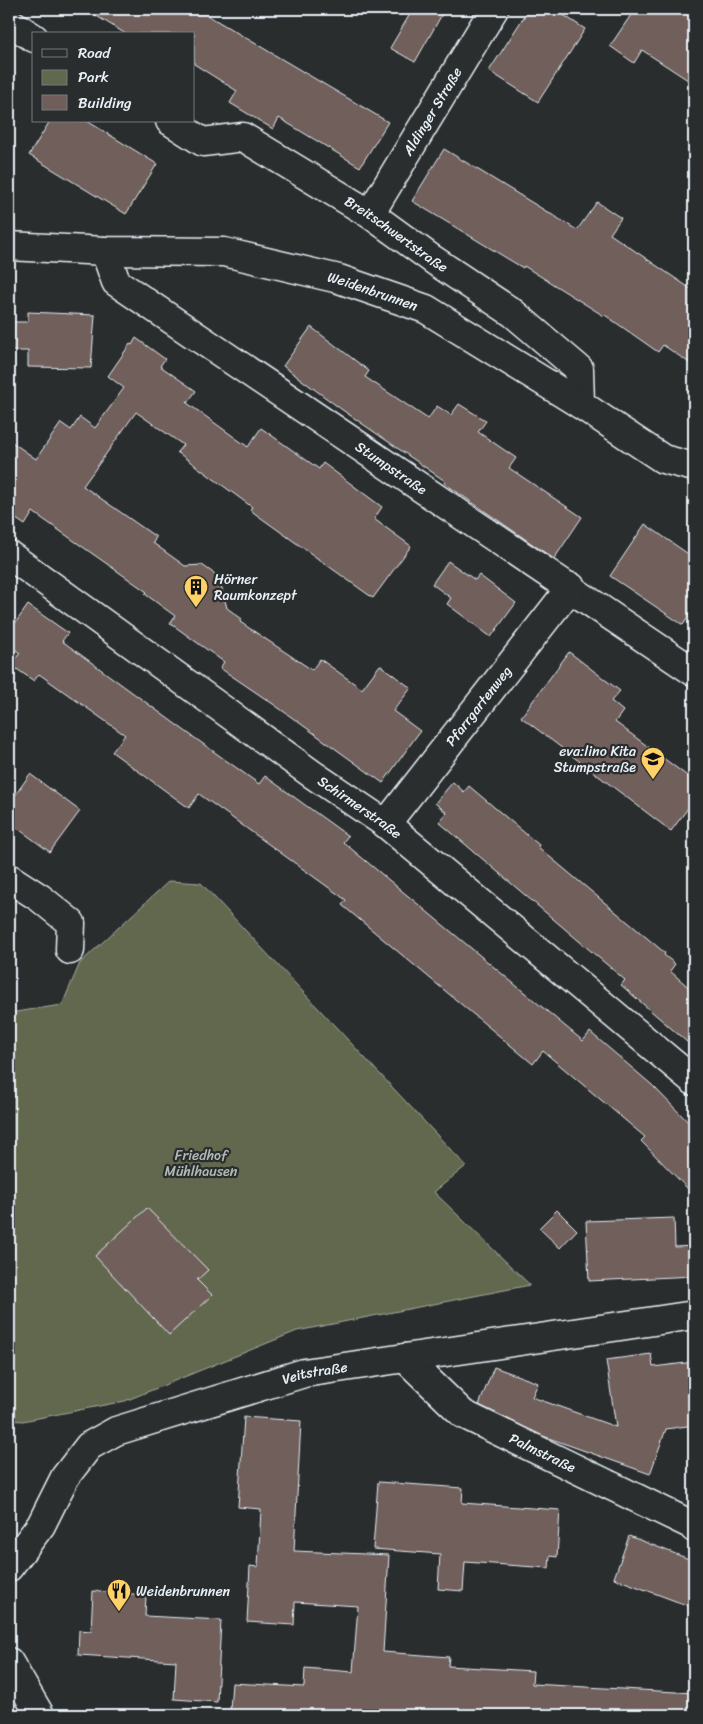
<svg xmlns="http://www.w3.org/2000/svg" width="703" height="1724" viewBox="0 0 703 1724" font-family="Sriracha,sans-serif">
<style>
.green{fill:#62684e;stroke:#a5aca3}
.building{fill:#705e5a;stroke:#e8f1f8}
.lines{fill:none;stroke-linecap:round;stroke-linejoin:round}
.minor-casing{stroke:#e8f1f8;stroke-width:31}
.tertiary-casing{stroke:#e8f1f8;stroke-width:31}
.minor{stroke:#2a2d2e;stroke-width:28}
.tertiary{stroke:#2a2d2e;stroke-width:28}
.labels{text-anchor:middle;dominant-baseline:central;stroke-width:4.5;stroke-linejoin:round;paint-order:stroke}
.street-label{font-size:14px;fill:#e8f1f8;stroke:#2a2d2e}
.poi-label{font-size:14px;fill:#e8f1f8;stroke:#2a2d2e;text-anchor:start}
.park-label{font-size:14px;fill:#b2bab4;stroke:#2a2d2e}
</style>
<rect width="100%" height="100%" fill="#2a2d2e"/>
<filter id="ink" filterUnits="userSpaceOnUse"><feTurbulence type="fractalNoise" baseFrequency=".02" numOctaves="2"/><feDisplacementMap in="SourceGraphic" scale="10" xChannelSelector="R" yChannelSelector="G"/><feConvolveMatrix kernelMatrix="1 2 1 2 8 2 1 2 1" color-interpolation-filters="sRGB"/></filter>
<g filter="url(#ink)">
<path class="green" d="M169,881L201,883L466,1166L434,1192L530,1285L297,1331L125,1401L23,1421L9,1420V1013L62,1005L80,963Z"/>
<path class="building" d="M85,9H197L388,122L360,167L279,118L273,129L230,103L237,91L194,64V34H126Z
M413,9H445L415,62L390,48Z
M529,9H554L585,29L538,102L489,71Z
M635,9H694V84L642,50L634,63L610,46Z
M50,121H87L157,164L126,214L29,155Z
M444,149L577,230L597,202L621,218L610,234L694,291V366L663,345L658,352L605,315L604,316L524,266L523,268L412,201Z
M28,312L95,315L91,368L28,367V351H9V322H28Z
M311,327L369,371L365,377L428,419L437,406L451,415L459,404L486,421L478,432L516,458L509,468L582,517L554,559L444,483L445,481L341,409L283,366Z
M136,338L165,359L160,366L196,391L187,403L248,447L261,428L319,469L323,463L382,507L374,519L411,546L373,598L250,510L252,507L177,452L183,445L136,412L83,486L156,537L153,543L185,566L202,565L219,577L227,608L242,619L240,622L312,670L320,659L362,689L380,665L411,688L393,711L420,731L383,783L276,706L220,668L224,662L170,623L175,616L145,594L147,592L33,512L25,525L9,514V440L36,459L61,423L71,430L80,417L95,428L124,388L108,376L130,344L132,345Z
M645,524L694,558V608L683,625L610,576Z
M448,561L475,580L479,575L516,603L491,637L447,604L451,598L432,584Z
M28,605L68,633L62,641L185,731L259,784L265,776L348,836L343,842L583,1041L590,1032L652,1085L694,1128V1195L641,1141L645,1137L543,1051L533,1064L342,905L346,900L199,794L189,808L112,752L125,735L39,674L34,681L11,665L20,653L9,645V632Z
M569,652L620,691L611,701L623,711L615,722L694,781V800L671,831L521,717Z
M30,774L80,811L50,852L9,822V804Z
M453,782L464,792L469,786L539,845L538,847L665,953L664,955L675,964L670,971L694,992V1048L621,985L625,980L439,822L447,813L435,803Z
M147,1208L208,1270L197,1280L212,1295L169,1335L95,1256Z
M557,1210L577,1230L560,1248L539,1228Z
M674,1218L675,1247L694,1246V1276L589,1281L586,1221Z
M651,1354L653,1367L694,1362V1425L666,1429L650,1474L543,1436L479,1405L494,1367L538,1383L532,1397L616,1427L606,1360Z
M244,1417L301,1421L294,1551L389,1555L383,1652L449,1657L448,1666L533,1671L532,1684L694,1693V1715H371L339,1713V1715H302L230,1710L232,1683L304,1687L305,1668L353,1672L358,1606L295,1602L294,1625L247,1622L250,1566L258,1567L261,1509L238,1507Z
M378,1482L463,1488L462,1503L560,1510L557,1557L550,1556L549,1568L465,1562L463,1591L438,1589L440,1554L373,1549Z
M629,1536L694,1561V1608L614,1578Z
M93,1591L146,1595L145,1616L221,1620L217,1702L174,1699L176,1661L78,1655L79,1630L91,1631Z"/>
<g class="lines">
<defs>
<g id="minor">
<path d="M9,22L34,38"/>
<path id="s1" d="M170,121L203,142L243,137L370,214L432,259L513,313L579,369L580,404"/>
<path id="s2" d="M370,214L494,9"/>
<path id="s3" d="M105,251L116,282L694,672"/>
<path id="s4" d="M9,555L312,774L386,824L694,1081"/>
<path id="s5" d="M386,824L571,587"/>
<path d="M9,878L40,898L71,923L70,950"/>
<path id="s6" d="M405,1358L463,1414L692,1525L694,1528"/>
<path id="s7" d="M9,1567L41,1525L65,1477L89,1446L116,1431L304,1373L694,1315"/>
</g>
<g id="tertiary">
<path id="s8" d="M9,246L105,251L224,252L339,279L426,309L580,404L663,459L694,467"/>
<path d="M9,1662L40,1715"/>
</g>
</defs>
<use href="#minor" class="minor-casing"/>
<use href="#tertiary" class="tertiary-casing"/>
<use href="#minor" class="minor"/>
<use href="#tertiary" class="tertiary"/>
</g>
</g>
<defs>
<symbol id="building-pin" viewBox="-11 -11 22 30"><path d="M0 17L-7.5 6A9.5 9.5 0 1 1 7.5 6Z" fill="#ffd166" stroke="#2a2d2e"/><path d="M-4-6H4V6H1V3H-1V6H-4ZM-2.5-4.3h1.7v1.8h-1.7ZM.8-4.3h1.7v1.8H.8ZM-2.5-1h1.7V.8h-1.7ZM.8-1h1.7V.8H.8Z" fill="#111"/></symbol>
<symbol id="school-pin" viewBox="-11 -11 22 30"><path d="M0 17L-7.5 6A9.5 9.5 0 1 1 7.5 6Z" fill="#ffd166" stroke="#2a2d2e"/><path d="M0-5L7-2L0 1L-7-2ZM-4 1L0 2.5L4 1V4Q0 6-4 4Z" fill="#111"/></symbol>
<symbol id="restaurant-pin" viewBox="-11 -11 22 30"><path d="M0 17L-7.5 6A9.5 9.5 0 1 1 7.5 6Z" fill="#ffd166" stroke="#2a2d2e"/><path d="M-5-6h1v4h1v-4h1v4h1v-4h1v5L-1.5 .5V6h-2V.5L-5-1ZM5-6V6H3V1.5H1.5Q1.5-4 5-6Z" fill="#111"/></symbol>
</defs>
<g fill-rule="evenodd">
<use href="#building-pin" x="182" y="573" width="28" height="38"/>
<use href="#school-pin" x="639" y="745" width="28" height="38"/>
<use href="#restaurant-pin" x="105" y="1577" width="28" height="38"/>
</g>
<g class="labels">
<g class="street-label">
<text stroke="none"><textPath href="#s2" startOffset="120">Aldinger Straße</textPath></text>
<text stroke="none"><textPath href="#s1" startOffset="261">Breitschwertstraße</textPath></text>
<text stroke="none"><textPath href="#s8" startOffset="369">Weidenbrunnen</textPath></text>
<text stroke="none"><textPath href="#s3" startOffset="365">Stumpstraße</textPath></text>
<text stroke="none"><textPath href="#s5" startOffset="150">Pfarrgartenweg</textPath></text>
<text stroke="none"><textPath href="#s4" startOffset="432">Schirmerstraße</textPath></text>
<text stroke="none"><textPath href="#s7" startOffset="384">Veitstraße</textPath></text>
<text stroke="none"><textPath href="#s6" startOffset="169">Palmstraße</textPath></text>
</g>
<g class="poi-label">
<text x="214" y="579">Hörner<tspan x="214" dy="16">Raumkonzept</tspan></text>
<text x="636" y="751" text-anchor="end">eva:lino Kita<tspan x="636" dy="16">Stumpstraße</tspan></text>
<text x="136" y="1591">Weidenbrunnen</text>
</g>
<g class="park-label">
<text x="201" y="1155">Friedhof<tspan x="201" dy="16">Mühlhausen</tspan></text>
</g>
</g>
<rect width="703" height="1724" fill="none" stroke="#2a2d2e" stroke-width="30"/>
<rect x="15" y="15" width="673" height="1694" fill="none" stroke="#e8f1f8" stroke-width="2" filter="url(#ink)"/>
<rect x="32" y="32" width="162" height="90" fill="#2a2d2e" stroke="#767b7f"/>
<rect x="42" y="49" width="25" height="8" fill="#2a2d2e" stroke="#767b7f"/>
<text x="78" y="58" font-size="15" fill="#e8f1f8">Road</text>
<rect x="42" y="70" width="25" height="15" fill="#62684e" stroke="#767b7f"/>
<text x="78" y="82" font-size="15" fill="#e8f1f8">Park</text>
<rect x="42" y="95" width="25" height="15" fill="#705e5a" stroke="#767b7f"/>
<text x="78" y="108" font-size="15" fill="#e8f1f8">Building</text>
</svg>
